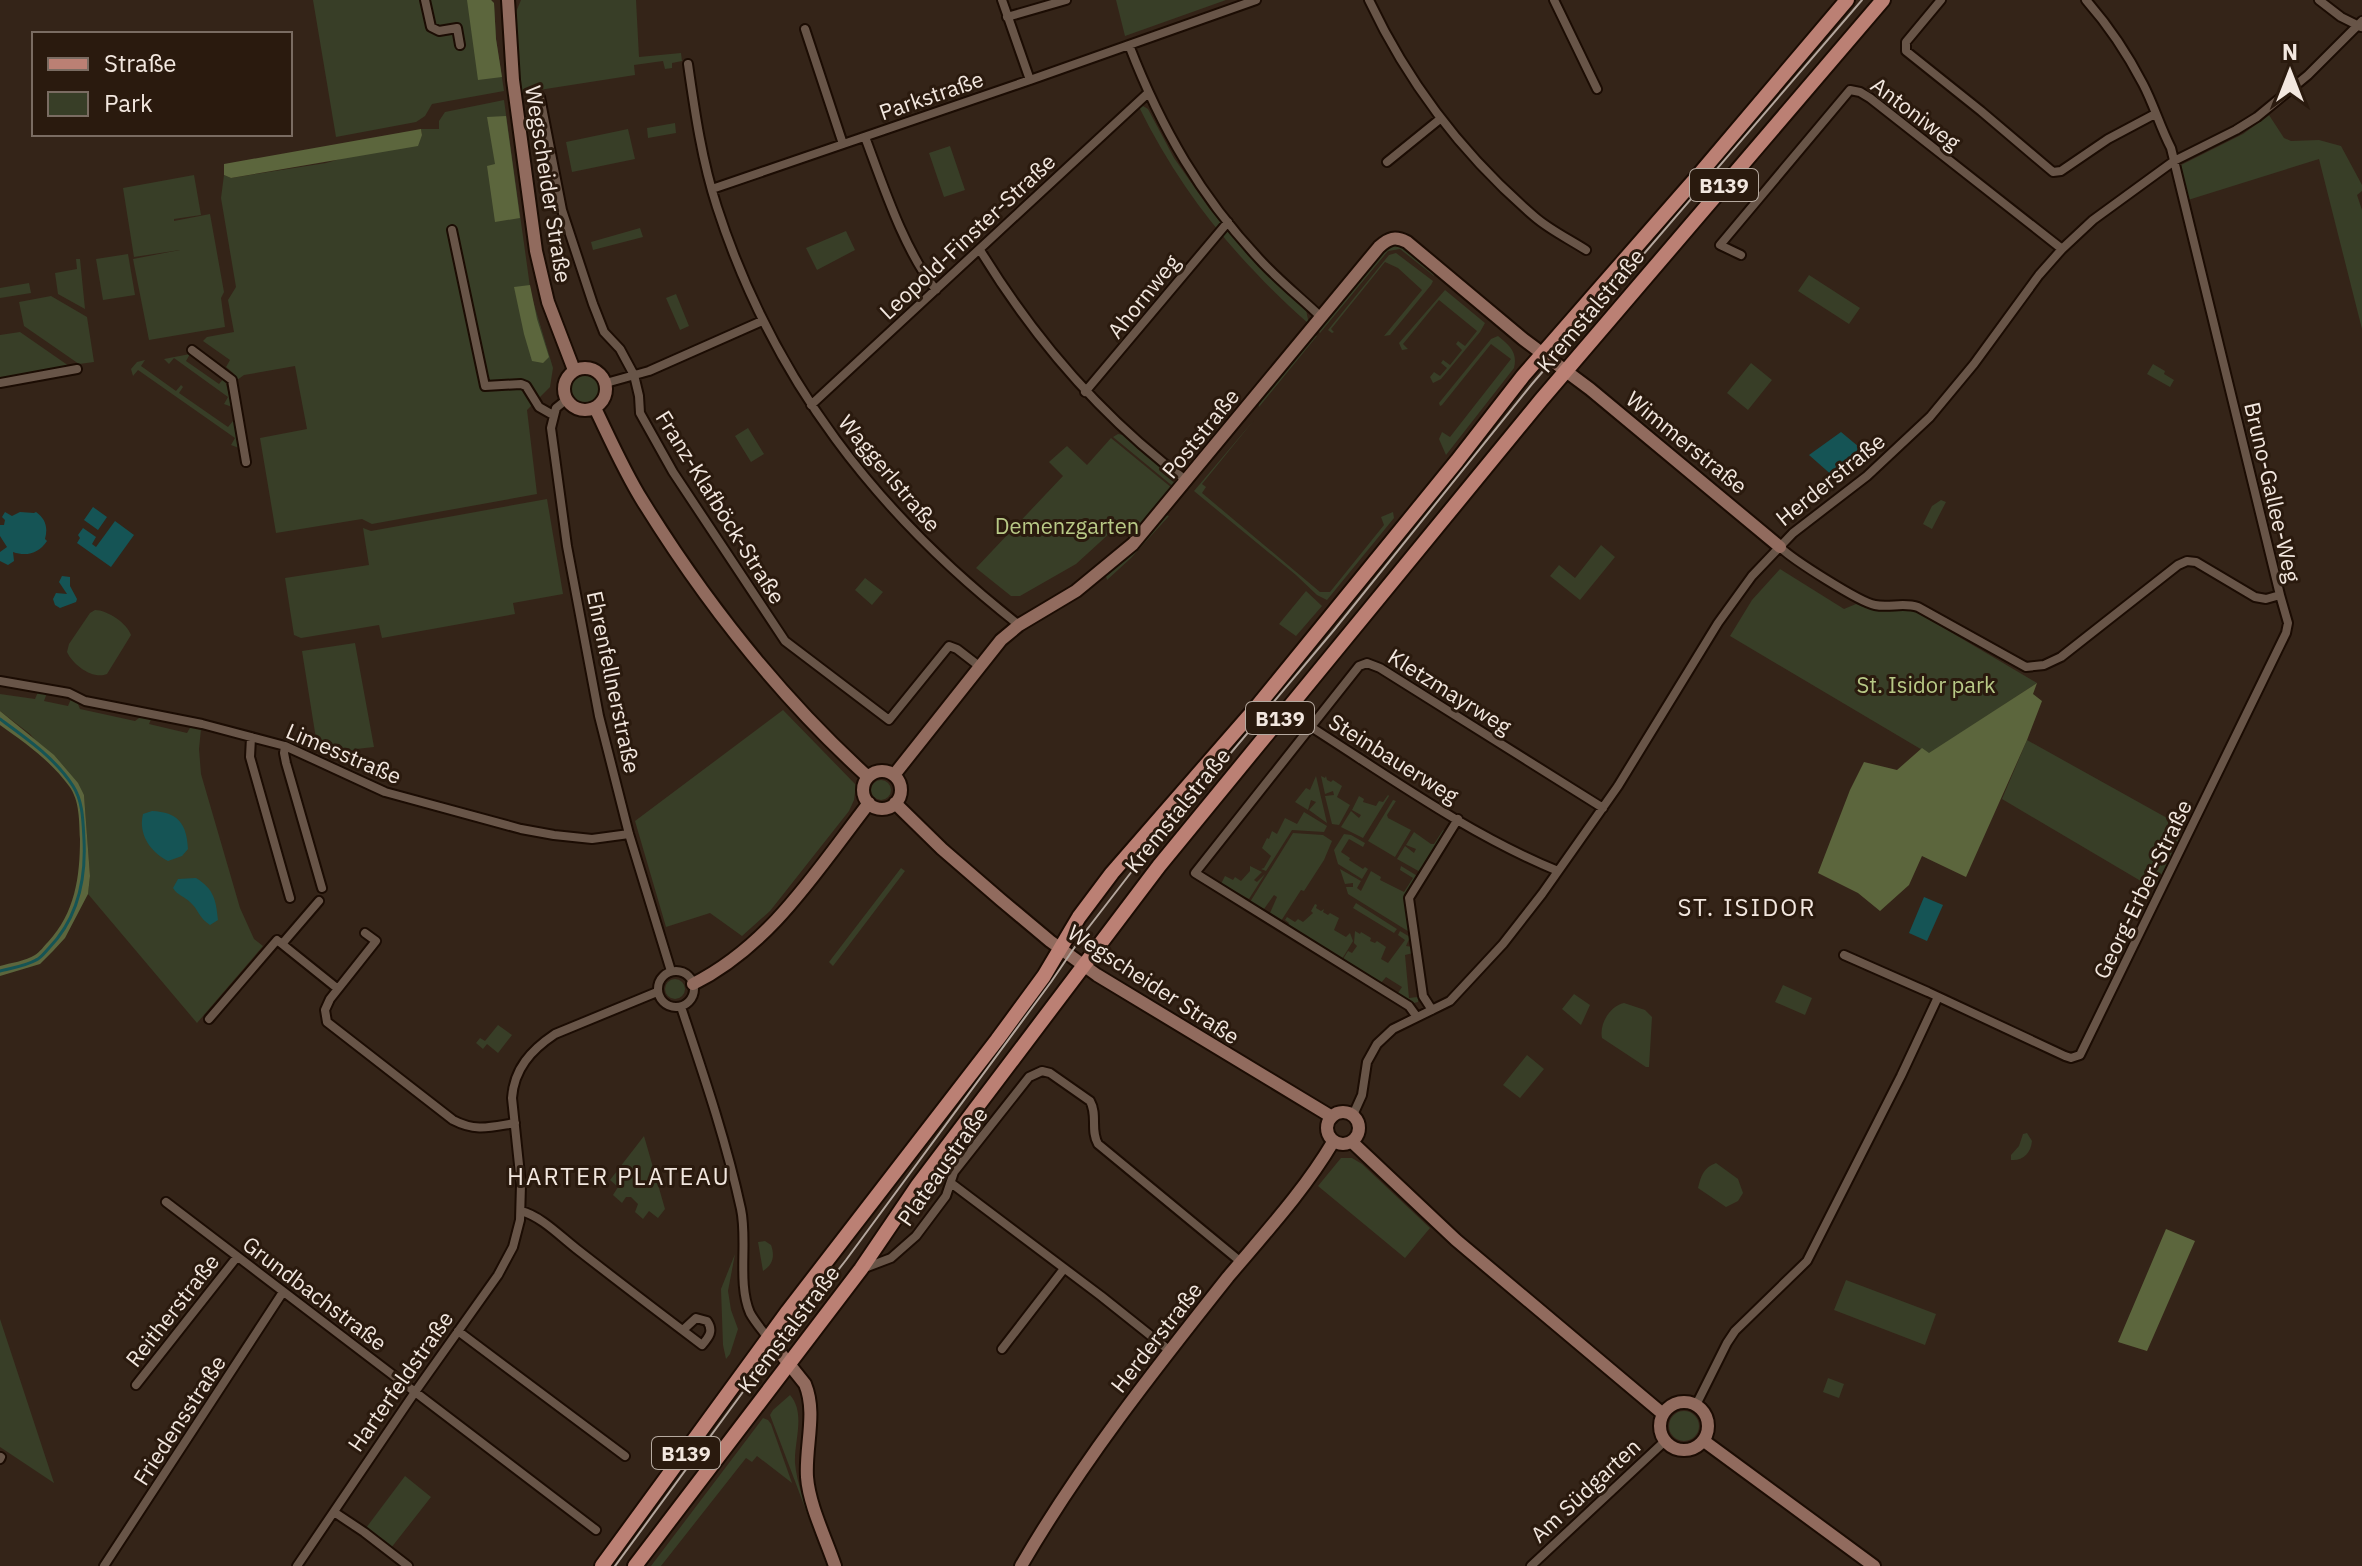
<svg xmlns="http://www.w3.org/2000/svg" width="2362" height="1566" viewBox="0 0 2362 1566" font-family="'IBM Plex Sans',sans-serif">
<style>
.green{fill:#383e27}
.forest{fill:#5c663d}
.water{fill:#155455}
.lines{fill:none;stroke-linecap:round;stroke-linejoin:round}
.stream{stroke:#155455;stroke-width:3}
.street-casing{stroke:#1b0c03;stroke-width:12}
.secondary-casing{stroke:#1b0c03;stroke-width:16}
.primary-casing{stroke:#1b0c03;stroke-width:18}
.street{stroke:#685548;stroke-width:8}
.secondary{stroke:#916b5e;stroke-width:12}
.primary{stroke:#bb8074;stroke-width:14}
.tram{stroke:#b4a79e;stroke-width:2}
.labels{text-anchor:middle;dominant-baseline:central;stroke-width:6;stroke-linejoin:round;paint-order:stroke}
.shield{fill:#2a1a0e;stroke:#b6aaa0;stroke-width:2}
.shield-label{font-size:20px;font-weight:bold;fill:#f2e7df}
.street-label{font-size:22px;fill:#f2e7df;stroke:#2a1a0e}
.park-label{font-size:22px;fill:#b8c986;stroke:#2a1a0e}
.neighbourhood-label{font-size:24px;letter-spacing:2px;fill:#f2e7df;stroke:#2a1a0e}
</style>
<rect width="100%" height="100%" fill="#342418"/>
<path class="green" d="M313,0H491L494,3L496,39L504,91L432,104L425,116L416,122L336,137Z
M521,0H636L639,57L681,53L682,61L672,63V68L665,69L663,61L634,65L635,75L520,93L516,12Z
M1116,0H1226L1125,36Z
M504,100L531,294L553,368L550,387L527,410L537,494L372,524L362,519L276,533L260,438L307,429L295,366L244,375L237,380L233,373L226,367L230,360L203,341L207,337L234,332L228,300L236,287L221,198L224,175L231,178L326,163L422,135L421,129H439V121L445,112Z
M1143,106L1148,109L1174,158L1209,208L1258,266L1306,310L1309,324C1237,260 1182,194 1139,107Z
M2269,115L2284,138L2291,141L2319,140L2341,146L2362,185V191L2357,195L2362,210V329L2319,159L2188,200L2181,165L2243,134Z
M675,123L676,133L648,138L647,128Z
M628,129L635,159L572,172L566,142Z
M950,146L965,190L944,197L929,153Z
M194,175L201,215L174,219V221L210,214L224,292L221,298L225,327L149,340L133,259L180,250L134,257L123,188Z
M640,228L643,237L593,250L591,242Z
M846,231L855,250L817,270L806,248Z
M1400,244L1433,271L1434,276L1400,249L1388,251L1320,333L1317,330L1383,249L1389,245Z
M1396,253L1433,281L1431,285L1390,335L1384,336L1422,290L1398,268L1385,262L1331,329L1334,332L1332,333L1328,330L1389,255Z
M128,254L135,295L103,300L96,259Z
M76,259H80L85,309L58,294L55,273L77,269Z
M1809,275L1860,308L1849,324L1798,291Z
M29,283L31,293L0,298V288Z
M1445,290L1485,323L1480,332L1441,379L1433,383L1430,377L1434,372L1440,376L1447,368L1441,363L1443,360L1450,365L1462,350L1456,344L1458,341L1465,346L1477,331L1439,300L1403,344L1408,349L1402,350L1399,343Z
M676,294L689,326L680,330L666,298Z
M51,296L87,317L94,362L79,364L24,326L19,302Z
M20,332L69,366L0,378V335Z
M1314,334L1317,336L1259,407L1258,402Z
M1498,336C1509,345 1518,352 1514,368L1446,455L1439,439L1442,432L1450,437L1511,359L1491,344L1442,405L1440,406L1439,403L1491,339Z
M190,354L186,361L219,384L224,378L225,380L232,407L224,404L228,397L174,358L169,364L164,359Z
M145,360L141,366L176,391L181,385L183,387L179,393L228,427L233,421L235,424L239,448L231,445L235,438L138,370L133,376L131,369L137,362Z
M1751,363L1772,380L1748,410L1727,393Z
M2153,364L2165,371L2164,374L2174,380L2170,387L2147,374Z
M571 389a14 14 0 1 1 28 0a14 14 0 1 1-28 0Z
M1254,420L1202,484L1206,487L1202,493L1320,592H1330L1384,525L1381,517L1393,512L1394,518L1327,600L1317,595L1296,575L1194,491Z
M748,428L764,454L751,462L735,436Z
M1118,434L1124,435L1176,477L1175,488L1113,437Z
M1111,438L1172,488L1134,532L1122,522L1076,564L1020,596H1011L976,568L1063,476L1049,462L1067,446L1087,465Z
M547,499L563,594L513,603L515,614L382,638L379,625L301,638L294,635L285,578L369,565L363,528L371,531Z
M1941,500L1946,502L1932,529L1923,524L1932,506Z
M1166,515L1169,516L1131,558L1107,580L1106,576L1137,547Z
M1601,545L1615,557L1580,600L1550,576L1559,565L1575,578Z
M1780,569L1844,609L1856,604C1879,615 1893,605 1915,611L2037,683L1929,754L1730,636L1752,600Z
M865,578L883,592L872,605L855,590Z
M1306,591L1322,606L1296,636L1279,624Z
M95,610C107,610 127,623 131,635L107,674C93,680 73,665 67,652L69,644L90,613Z
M355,643L374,747L356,749L351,761L317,745L302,651Z
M38,692L47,693L44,701L68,706L71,699L78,704L80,709L135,721L139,718L152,717L149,724L187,733L191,726L201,729L199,749L201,774L240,908L254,939L263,946L197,1023L88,894L90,876L84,795L30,734L0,711V694L35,699Z
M783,710L856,785L854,800L849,811L770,911L742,936L710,913L666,927L635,821Z
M2027,740L2185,828L2156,890L2002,799Z
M1316,776L1327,823L1309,810L1316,802L1311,800L1308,810L1295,802L1306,788L1310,790Z
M1321,776L1325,778L1326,776L1327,780L1331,782L1333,780L1342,786L1337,797L1350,805L1339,825L1332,824L1325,796L1334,795L1333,791L1325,794Z
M871 790a10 10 0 1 1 20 0a10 10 0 1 1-20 0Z
M1388,795L1389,796L1363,838L1341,827L1351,811L1359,818L1361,815L1352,810L1359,796L1364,799L1363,802L1376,806L1379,801L1383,802Z
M1393,800L1396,801L1387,815L1388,818L1411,830L1395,857L1368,841Z
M1304,812L1327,826L1324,832L1292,830L1266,871L1261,869L1264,868L1271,856L1262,848L1267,838L1269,839L1272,831L1277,834L1285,818L1297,824Z
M1443,830L1446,832L1422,873L1397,859L1405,846L1414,853L1416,849L1406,845L1414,832L1431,844H1434Z
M1293,833L1323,835L1332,841L1324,860L1304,891L1301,890L1281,921L1270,913L1277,897L1274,895L1264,909L1250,902Z
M1344,834L1351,835L1365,843L1363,847L1349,839L1341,852L1350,858L1349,860L1363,869L1365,867L1368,869L1362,879L1338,864L1334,850Z
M1250,866L1262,872L1254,880L1257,882L1265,874L1249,899L1221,884L1225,876L1233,880L1235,877L1241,881L1250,871Z
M1401,866L1419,877L1405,900L1411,933L1348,894L1346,887H1353V883L1345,884L1340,869L1361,881L1357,888L1361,891L1371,871L1381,877L1380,880L1404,892L1413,878L1400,870Z
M901,868L905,871L833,966L829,962Z
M1356,903L1397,929L1394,933L1353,908Z
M1315,904L1317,905L1316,908L1321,911L1324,909L1323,912L1328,915L1330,913L1339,918L1334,930L1346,937L1350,933L1353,941L1342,959L1288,925L1289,923L1285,920L1287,917L1295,922L1298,919L1303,922L1313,913L1311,911Z
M1355,931L1360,934L1361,932L1371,938L1370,941L1375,943L1377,941L1386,947L1381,959L1388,963L1405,940L1398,935L1400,931L1410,937L1406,946L1413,947V953L1405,955L1409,998L1418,997V1002L1414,1003L1398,993L1402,987L1386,977L1381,983L1343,959L1348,951L1352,953L1357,946L1354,943Z
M665 989a10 10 0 1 1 20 0a10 10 0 1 1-20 0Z
M1783,985L1812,998L1805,1015L1775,1002Z
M1574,994L1590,1005L1581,1025L1562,1009Z
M1624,1003L1645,1010L1652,1017L1649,1067H1646L1602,1038C1599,1024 1610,1006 1624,1003Z
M498,1025L512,1035L498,1053L487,1044L483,1049L476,1043L480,1038L485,1041Z
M1527,1055L1544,1069L1520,1098L1503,1085Z
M2027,1133L2032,1141C2031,1153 2023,1161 2011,1160V1155L2019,1146L2023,1134Z
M644,1136L665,1209L658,1218L649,1211L643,1219L635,1212L638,1204L631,1197H626L622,1203L613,1195L618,1187L610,1180Z
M1341,1158H1352L1362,1164L1430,1228L1405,1258L1318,1186Z
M1716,1163L1738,1179L1743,1193L1738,1201L1726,1207L1698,1188C1701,1176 1703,1168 1716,1163Z
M765,1241L771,1245C775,1256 773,1265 763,1271L758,1242Z
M735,1254L728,1291L731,1310L738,1329L730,1354L726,1359L723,1345L721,1289Z
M1846,1280L1936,1314L1925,1345L1834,1310Z
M0,1319L54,1483L0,1447Z
M1828,1378L1844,1384L1839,1398L1823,1392Z
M790,1395C806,1413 794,1441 795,1463C798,1496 818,1535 830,1566H827L770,1415L773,1410Z
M1669 1426a15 15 0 1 1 30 0a15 15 0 1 1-30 0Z
M763,1418L768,1420L771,1424L792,1483L757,1456L752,1462L746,1458L661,1566H651Z
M405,1476L431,1497L391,1548L366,1528Z"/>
<path class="forest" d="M467,0H491L494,3L496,39L502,77L478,80Z
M506,116L520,218L495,222L487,166L495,164L487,117Z
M421,129L422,135L418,146L231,178L224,175V164Z
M530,285L537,319L549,357L543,363L532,361L524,334L514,287Z
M2037,683L2033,694L2042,701L2027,740L1966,877L1922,856L1909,885L1880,911L1858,893L1818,873L1850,790L1864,762L1897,770L1922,748L1929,753Z
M0,711L54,755L78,783L84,795L90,876L88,894L65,938L53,951L40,964L0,976V966C10,963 26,961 35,955C40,952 44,946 48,942C75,913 80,877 80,839C79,821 80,801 69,786C51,761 24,742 0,725Z
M2166,1229L2195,1241L2147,1351L2118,1342Z"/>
<path class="water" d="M1841,432L1865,452L1834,477L1809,455Z
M93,507L107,517L98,530L84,520Z
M20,512L34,513L36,512C46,519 48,528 45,539L47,541C39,553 27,557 13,552L14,561L8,565L0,561V552L7,547L0,536V525H4L5,520L2,517L5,512L12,516Z
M115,521L134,535L111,567L77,543L80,538L78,535L83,528L96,537L92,544L96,547Z
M62,576L70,577V586L77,599L76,602L60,608L55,605L53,599L56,593L67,594L59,582Z
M152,811C178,812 187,824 188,849L182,856L168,861C150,852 138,834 143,814Z
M196,878C214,889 216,900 218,920L210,925C198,917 199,910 190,902C184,896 178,896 173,888L178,879Z
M1924,897L1943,905L1927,941L1909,933Z"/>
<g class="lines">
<path class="stream" d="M0,719C26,738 55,758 73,786C83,801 83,822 84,840C86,880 78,918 49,948C45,952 41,958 36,960C26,966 11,968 0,971"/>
<defs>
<path id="street" d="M425,0L431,27L439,31L457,28L460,45
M1002,0L1030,80L1256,0
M1369,0C1408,83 1465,157 1535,217C1550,230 1569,239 1586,250
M1554,0L1597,89
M1941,0L1906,42V51L1981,111L2053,172L2061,171L2108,139L2155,114
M2319,0L2341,17L2361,27
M1007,17L1066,0
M805,29L843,144
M1129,45C1161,128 1201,198 1263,263C1281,282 1302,299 1321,317
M688,64C695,113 702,161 717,207C773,380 877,514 1019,625
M540,97L562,210L593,304L604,332L620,349L634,375L639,396L640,413L673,472L785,641L889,720L949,646L957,649L979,666
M865,137C883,185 904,250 936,290
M1387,162L1440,119
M712,189L1030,80
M452,230L485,386L521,384L526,386L539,407L553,415
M980,250C1035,340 1102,418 1187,481
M1741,255L1720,245L1850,90L1860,92L1870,98L2062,249
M192,350L232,380L246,462
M0,383L77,369
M606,383L649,371L762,321
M1085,392L1228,222
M566,400L556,408L551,428L567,546L599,716L629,834L671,971
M811,405L1147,94
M1780,547C1792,559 1859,602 1875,605C1890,608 1903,602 1918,607L2026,667L2044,665L2061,657L2178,565L2187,561L2196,562L2255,597L2266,599L2280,595L2171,148C2160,127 2154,105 2143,84C2128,55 2108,25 2086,0
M0,681L69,693L85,701L202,724L285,746L385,792L521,829L554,835L592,839L629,834
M1311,727C1391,778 1470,835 1558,871
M251,737L250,757L290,898
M285,746L284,753L286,763L322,888
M365,933L376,941L330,999L325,1010L327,1022L453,1120C476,1132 490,1127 515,1123
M282,944L338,989
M1844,955L1928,992L2065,1056L2071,1058L2080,1055L2286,633L2288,623L2280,595
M658 989a18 18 0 1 1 36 0a18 18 0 1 1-36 0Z
M681,1007C703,1073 726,1140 741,1209C748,1241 737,1283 750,1313C755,1322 762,1330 768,1338
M1432,1010L1423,996L1409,898L1458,819
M1417,1017L1409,1006L1195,873L1359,666L1367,663L1380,668L1603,808
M209,1019L277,940L282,944L319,901
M1353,1115L1362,1095L1367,1062L1377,1044L1393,1029L1450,1001L1503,944L1542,894L1618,786L1718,623L1752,576L1793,533L1867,476L1930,417L1974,364L2039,275L2062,249L2093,220L2174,161L2236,130L2257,117L2308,75L2362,21
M951,1183L1101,1296L1170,1351
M166,1202L596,1530
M521,1211C541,1216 561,1237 578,1250C619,1282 661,1314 702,1345C709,1337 714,1331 707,1321L696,1318L683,1330
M862,1269L891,1258L916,1236L946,1196L954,1172L1029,1077L1042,1071L1050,1073L1090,1101C1098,1115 1090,1130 1098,1144L1241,1262
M458,1331L625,1456
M1002,1349L1063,1270
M136,1385L237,1257
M1696,1405L1727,1343L1735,1331L1807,1261L1901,1076L1938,997
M0,1459L1,1457
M334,1512L364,1532L408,1566
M104,1566L283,1292
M297,1566L415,1392L498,1275L513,1247L520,1220L521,1184L512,1098C514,1069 531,1050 555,1034L657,992
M1531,1566L1665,1441"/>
<path id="secondary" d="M508,0L513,80L536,251L548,302L574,370
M564 389a21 21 0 1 1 42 0a21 21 0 1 1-42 0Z
M595,408C610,439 624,471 642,500C705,602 780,697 868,777
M863 790a19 19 0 1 1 38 0a19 19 0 1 1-38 0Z
M894,775L1001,640L1019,625L1076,591L1133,544L1379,247C1389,238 1395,236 1407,242L1523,339L1590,389L1780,547
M895,803L942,849L1001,900L1050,941L1097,975L1332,1117
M693,984C771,945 817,870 869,803
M1327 1128a16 16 0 1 1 32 0a16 16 0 1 1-32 0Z
M1352,1142L1456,1240L1663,1414
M769,1339L805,1384C817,1413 805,1446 807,1477C809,1505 826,1539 835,1566
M1660 1426a24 24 0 1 1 48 0a24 24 0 1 1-48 0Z
M1704,1441L1874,1566
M1021,1566C1081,1463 1154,1370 1228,1277C1265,1233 1304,1191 1333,1142"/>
<path id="primary" d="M602,1566L788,1311L997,1040L1044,976L1079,917L1112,873L1255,709L1457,461L1523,376L1697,177L1847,0
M635,1566L861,1269L918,1185L1159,866L1541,400L1883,0"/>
</defs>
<use href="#street" class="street-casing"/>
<use href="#secondary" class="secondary-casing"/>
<use href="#primary" class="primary-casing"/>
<use href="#street" class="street"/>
<use href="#secondary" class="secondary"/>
<use href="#primary" class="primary"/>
<path class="tram" d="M615,1566L751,1381L846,1260L1051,982L1085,932L1136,866L1334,630L1532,384L1862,0"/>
</g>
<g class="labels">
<g class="shield">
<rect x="1690" y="169" width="68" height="32" rx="6"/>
<rect x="1246" y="702" width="68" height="32" rx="6"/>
<rect x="652" y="1437" width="68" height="32" rx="6"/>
</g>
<g class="shield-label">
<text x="1724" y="185">B139</text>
<text x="1280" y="718">B139</text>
<text x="686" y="1453">B139</text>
</g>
<g class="street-label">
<text transform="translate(931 95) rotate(-19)">Parkstraße</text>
<text transform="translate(1916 113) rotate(37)">Antoniweg</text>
<text transform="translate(549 184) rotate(81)">Wegscheider Straße</text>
<text transform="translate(967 236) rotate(-43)">Leopold-Finster-Straße</text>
<text transform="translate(1143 296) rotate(-51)">Ahornweg</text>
<text transform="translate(1590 310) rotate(-50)">Kremstalstraße</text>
<text transform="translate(1200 433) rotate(-51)">Poststraße</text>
<text transform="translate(1687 442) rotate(39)">Wimmerstraße</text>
<text transform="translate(890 473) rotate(50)">Waggerlstraße</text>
<text transform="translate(1830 479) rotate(-39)">Herderstraße</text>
<text transform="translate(2273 492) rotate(77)">Bruno-Gallee-Weg</text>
<text transform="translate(721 507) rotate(58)">Franz-Klafböck-Straße</text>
<text transform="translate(614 682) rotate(78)">Ehrenfellnerstraße</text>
<text transform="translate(1450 691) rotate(32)">Kletzmayrweg</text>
<text transform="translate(344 753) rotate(23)">Limesstraße</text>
<text transform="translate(1394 758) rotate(32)">Steinbauerweg</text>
<text transform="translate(1177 810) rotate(-51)">Kremstalstraße</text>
<text transform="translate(2142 889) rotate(-64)">Georg-Erber-Straße</text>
<text transform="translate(1154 984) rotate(33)">Wegscheider Straße</text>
<text transform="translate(942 1166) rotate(-55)">Plateaustraße</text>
<text transform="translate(315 1293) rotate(37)">Grundbachstraße</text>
<text transform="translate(172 1310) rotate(-52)">Reitherstraße</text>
<text transform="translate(788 1329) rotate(-53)">Kremstalstraße</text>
<text transform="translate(1156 1337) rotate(-52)">Herderstraße</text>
<text transform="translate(400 1381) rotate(-55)">Harterfeldstraße</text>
<text transform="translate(179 1420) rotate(-57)">Friedensstraße</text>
<text transform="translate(1585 1490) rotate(-43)">Am Südgarten</text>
</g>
<g class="park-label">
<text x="1067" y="525">Demenzgarten</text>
<text x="1926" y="684">St. Isidor park</text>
</g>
<g class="neighbourhood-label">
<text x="1747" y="907">ST. ISIDOR</text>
<text x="619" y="1176">HARTER PLATEAU</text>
</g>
</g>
<rect x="32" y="32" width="260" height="104" fill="#2a1a0e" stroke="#7a6c62" stroke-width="2"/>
<rect x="48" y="58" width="40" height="12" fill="#bb8074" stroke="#7a6c62" stroke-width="2"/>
<text x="104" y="72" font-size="24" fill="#f2e7df">Straße</text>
<rect x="48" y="92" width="40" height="24" fill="#383e27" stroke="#7a6c62" stroke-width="2"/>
<text x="104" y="112" font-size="24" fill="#f2e7df">Park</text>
<g transform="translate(2290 72)" stroke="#2a1a0e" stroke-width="6" paint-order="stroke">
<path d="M0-6L14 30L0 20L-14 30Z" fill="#f2e7df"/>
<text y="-12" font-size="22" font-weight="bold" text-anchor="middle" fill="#f2e7df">N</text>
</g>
</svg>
